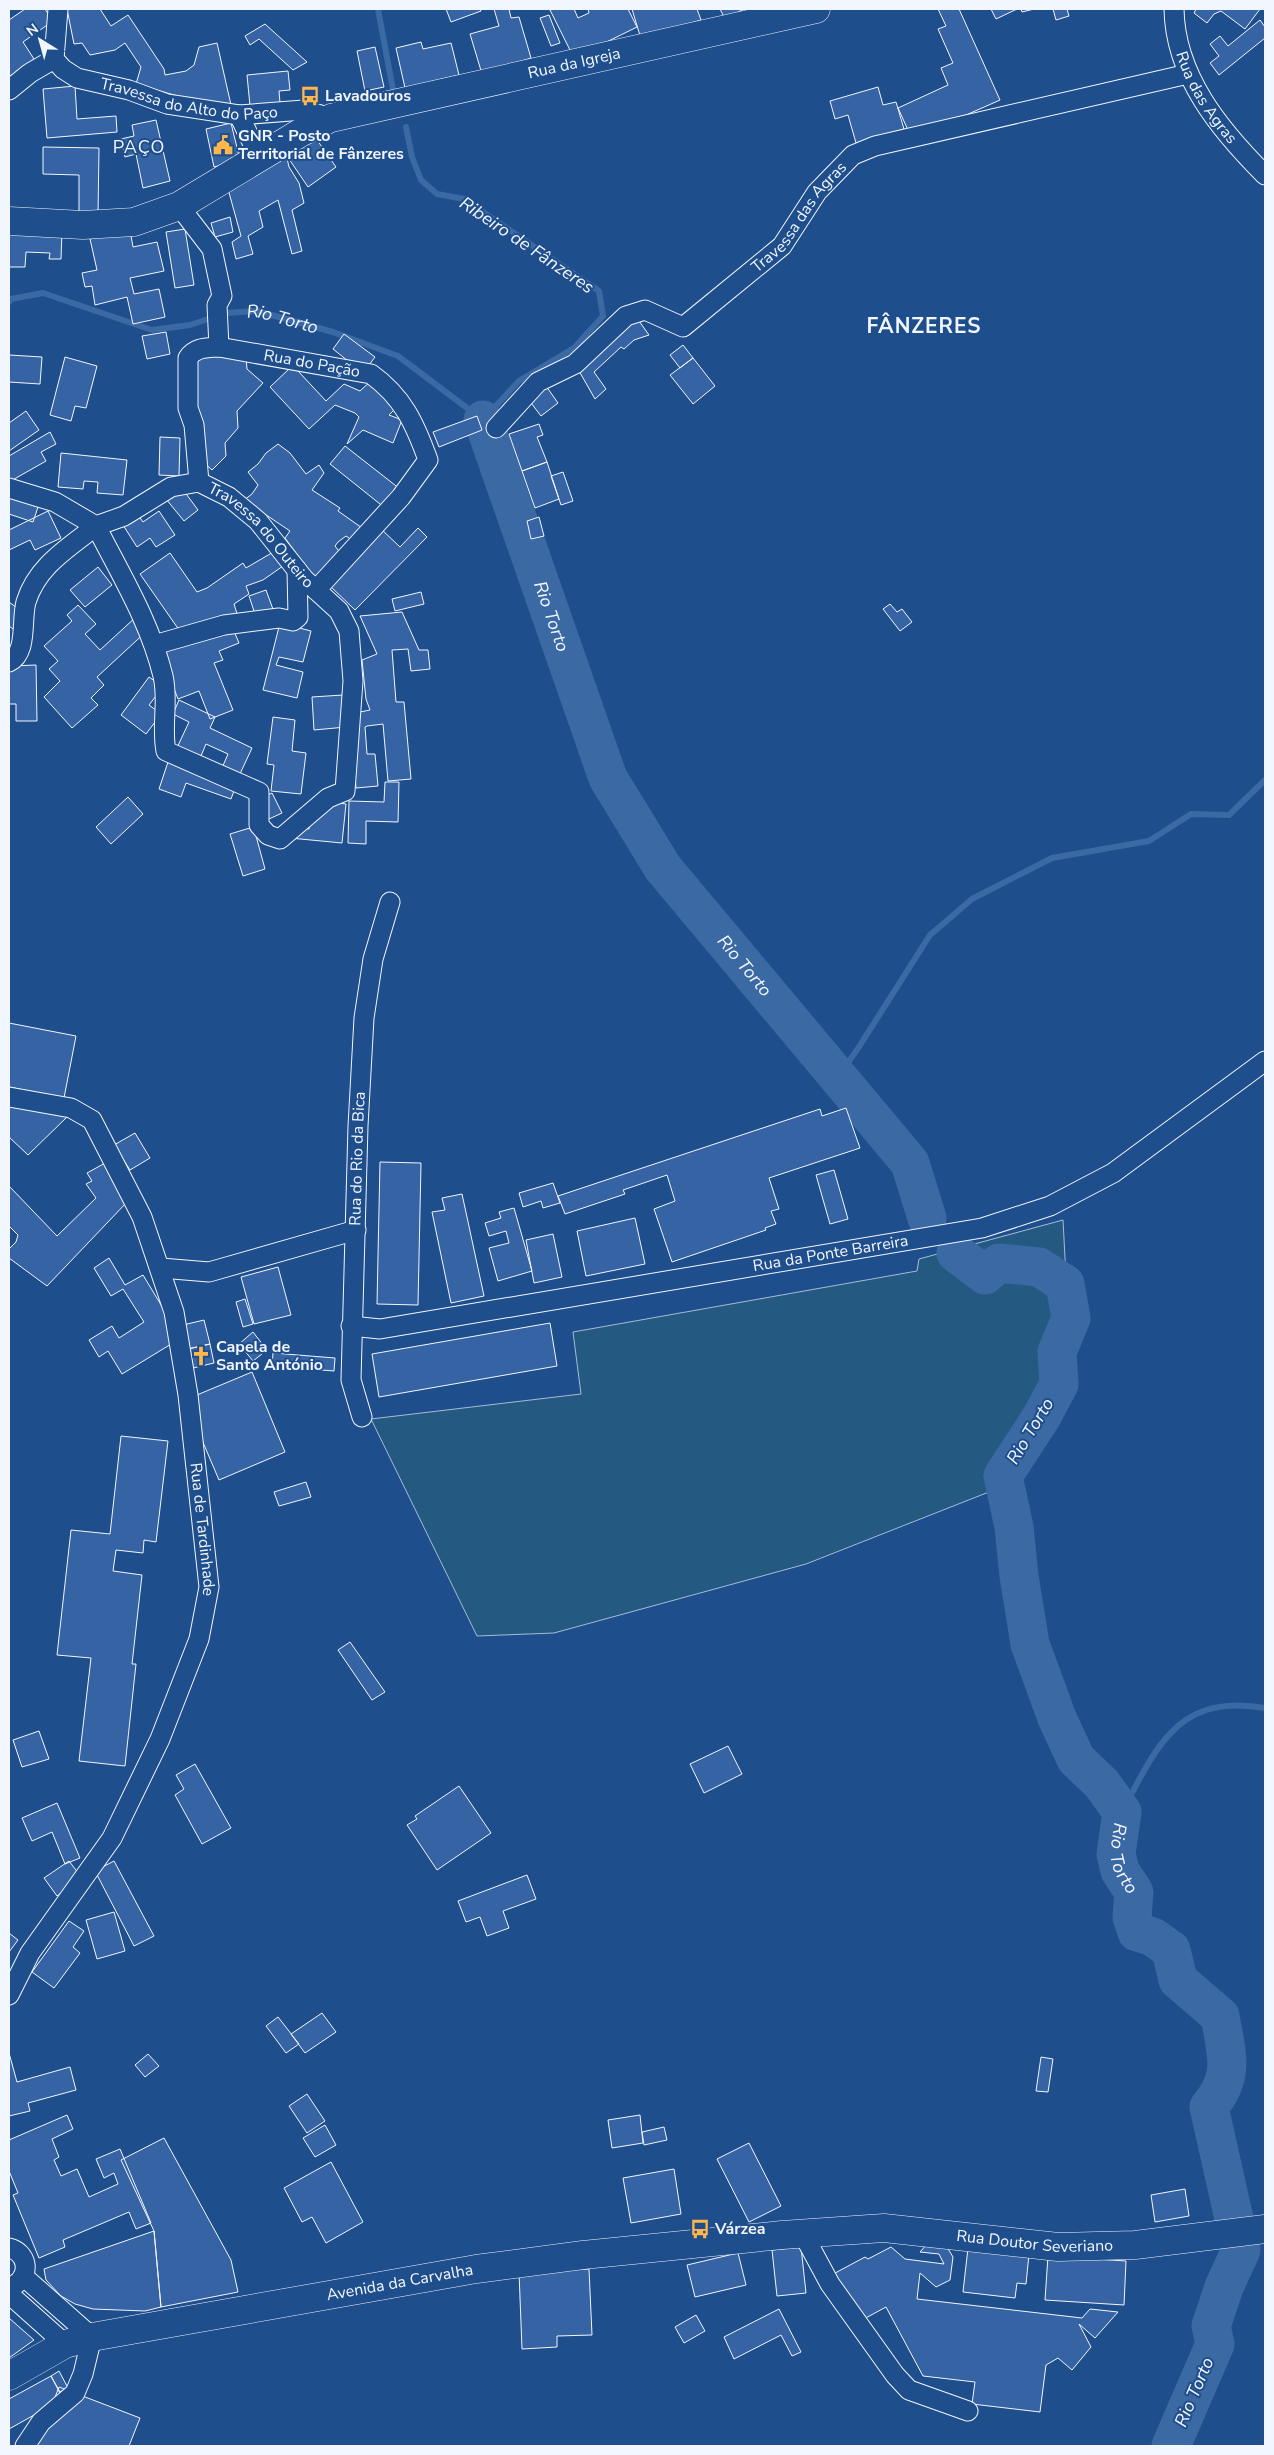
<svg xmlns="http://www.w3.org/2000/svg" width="1274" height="2455" viewBox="0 0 1274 2455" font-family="'Nunito Sans',sans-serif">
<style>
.green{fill:#245a82;stroke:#a8bbd7}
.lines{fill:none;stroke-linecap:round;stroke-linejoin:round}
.stream{stroke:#3b69a3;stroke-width:6}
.river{stroke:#3b69a3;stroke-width:39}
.building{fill:#3563a3;stroke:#f2f6ff}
.street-casing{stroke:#f2f6ff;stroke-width:21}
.secondary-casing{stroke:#f2f6ff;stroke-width:29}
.street{stroke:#1f4e8c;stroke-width:19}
.secondary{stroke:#1f4e8c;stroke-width:28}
.labels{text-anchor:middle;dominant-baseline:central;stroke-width:4;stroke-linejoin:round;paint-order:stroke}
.street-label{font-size:16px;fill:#f2f6ff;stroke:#1f4e8c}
.poi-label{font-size:16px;font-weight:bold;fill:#f2f6ff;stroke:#1f4e8c;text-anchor:start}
.neighbourhood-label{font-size:18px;letter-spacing:1px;fill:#f2f6ff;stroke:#1f4e8c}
.water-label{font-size:18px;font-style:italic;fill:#f2f6ff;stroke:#1f4e8c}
.district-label{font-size:21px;font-weight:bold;letter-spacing:1px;fill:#f2f6ff;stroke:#1f4e8c}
</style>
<rect width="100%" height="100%" fill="#1f4e8c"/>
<path class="green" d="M1063,1220L1067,1295L1028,1440L993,1481L994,1490L806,1564L554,1633L477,1636L371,1419L581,1394L573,1332L917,1271L919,1259Z"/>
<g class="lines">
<g class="stream">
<path d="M378,9L393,90"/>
<path id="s1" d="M9,302L11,299L43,293L152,330L190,325L226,313L257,311L333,332L398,356L483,420L519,381L574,348L603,316L599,291L464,199L437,194L421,180L412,157L406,127"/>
<path d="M838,1076L857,1050L930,935L972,899L1052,858L1149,841L1191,814L1229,815L1265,780"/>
<path d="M1122,1812C1157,1746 1178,1693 1265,1708"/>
</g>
<g class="river">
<path id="s2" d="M483,420L608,778L663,868L910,1163L927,1218"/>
<path id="s3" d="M956,1253L985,1275L999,1263L1039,1267L1065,1284L1071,1318L1057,1352L1059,1384L1042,1416L1003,1476L1014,1527L1019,1576L1030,1644L1057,1718L1076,1759L1102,1784L1122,1812L1116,1854L1120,1871L1134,1892L1132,1917L1137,1932L1153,1937L1171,1950L1178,1980L1220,2016C1226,2053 1236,2075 1209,2107L1241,2250L1224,2287L1211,2326L1215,2344L1171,2446"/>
</g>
</g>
<path class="building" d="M25,9H45L53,21L23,42L34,59L9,77V20Z
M67,9H100L111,26L128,15L164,69L165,75L186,71L194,65L199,47L217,43L231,105L219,108L136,84L141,67L125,43L115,50L90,55L82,43L74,44Z
M446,9H480L481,11L451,22Z
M494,9H509L511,18L519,17L531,58L482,74L470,34L499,26Z
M554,9H574L578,18L589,13L588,9H628L637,27L574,58L550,10Z
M632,9H697L701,20L641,39Z
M720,9H744L725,19Z
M938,9H959L1000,100L912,139L898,108L948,85L941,68L953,63L938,29L946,26Z
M991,9H1017L996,19Z
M1021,9H1034L1022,12Z
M1053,9H1067L1069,16L1056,20Z
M1196,9H1260L1245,29L1221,11L1214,14L1207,23L1194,13Z
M549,15L560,43L551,46L540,18Z
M1260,20L1265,27V38L1219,75L1210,63L1219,56L1210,44L1220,36L1228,46Z
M265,24L307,62L293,70L259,39L250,45L245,36Z
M421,42L423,49L451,43L459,75L405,88L396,48Z
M375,47L384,87L365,91L357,51Z
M288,71L290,90L279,91L280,103L250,106L247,75Z
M75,86L77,119L116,116L117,132L47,138L43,89Z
M878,87L883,105L896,102L904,129L856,143L848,115L835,119L830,101Z
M156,120L170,181L143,188L136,154L125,157L121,139L134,136L132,125Z
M231,123L240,160L214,167L206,129Z
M315,137L336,167L308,187L287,156Z
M43,147L99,148L98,215H79V175L43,174Z
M286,154L289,167L299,183L304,203L292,210L302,251L292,254L278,200L259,211L263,227L248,236L253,254L236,259L232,242L241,236L228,189Z
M230,217L233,232L215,237L211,223Z
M9,228L62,230L61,259H49L50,253L26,252L25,267H9Z
M185,229L194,285L175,288L166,232Z
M130,230L133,247L157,242L164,271L130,278L134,294L159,289L165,317L133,324L127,297L95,305L92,286L85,287L82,273L97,270L90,239Z
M639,321L649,335L634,340L624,349L621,347L594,372L606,389L595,399L579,371L624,326Z
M166,332L170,354L147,359L142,336Z
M344,334L375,357L363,373L333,349Z
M683,345L693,358L680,368L670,355Z
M245,346L247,369L263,383L237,411L238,428L225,443L226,456L212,470L202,461L190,358Z
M9,355L42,357L40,384L9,382Z
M65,357L97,366L86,408L75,406L71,421L50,415Z
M693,358L715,386L693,404L670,375Z
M290,368L298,371L326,401L344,384L360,391L373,379L397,407L389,415L402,420L393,443L363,430L347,444L359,417L355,413L335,405L309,429L270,387Z
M546,386L558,403L541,416L528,399Z
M26,411L39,430L9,451V423Z
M477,416L482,430L439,447L433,432Z
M539,424L543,435L537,437L547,462L522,471L509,434Z
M50,432L56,444L41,452L46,461L9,482V456Z
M160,437L180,438L179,476L159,475Z
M278,444L290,453L306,474L319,465L324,473L312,490L340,508L338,511L365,530L356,543L346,536L338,542L335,546L344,558L315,579L285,538L290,531L244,500L252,494L258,485L248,472L258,464L266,453Z
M345,446L400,489L385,508L330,464Z
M61,453L127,460L123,495L97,493L98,482L84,481L83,489L58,487Z
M547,462L559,499L535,508L522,471Z
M563,472L573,501L561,505L551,476Z
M181,487L198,510L184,521L166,499Z
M9,496L38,507L33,522L9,514Z
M48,511L61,538L35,550L30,540L9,550V530Z
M159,511L175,535L156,547L150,538L137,547L123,525L138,515L143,522Z
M539,517L544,536L531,539L527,521Z
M380,528L400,547L418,528L427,537L355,610L327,583Z
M275,551L283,566L263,580L246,586L249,594L234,604L238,617L184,637L140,574L170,553L197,592L207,588L243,563L246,568Z
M98,567L112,585L85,607L70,590Z
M266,590L274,612L256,617L249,596Z
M421,592L424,604L395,611L392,599Z
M9,602L24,613L13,629L9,626Z
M890,604L897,612L902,609L912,622L900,631L883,609Z
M78,605L96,624L85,634L100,650L137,616L149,629L97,677L104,685L91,698L98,705L72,728L44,697L60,681L49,669L58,661L44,646L72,621L67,615Z
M402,612L419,650H428L430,669L411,671L408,649L392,650L396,702H404L411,779L388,781L383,724L367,726L365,727L367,754H375L378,786L356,788L350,714L370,710L366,699L362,660L377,654L360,616Z
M280,623L311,631L303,662L279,657L276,665L303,672L297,698L263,690Z
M231,624L239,643L219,651L223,660L214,663L233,710L210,719L199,691L178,699L160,653Z
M36,665L37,721H16V704H9V666Z
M149,677L163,687L149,705L161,714L146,734L121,715Z
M343,695L346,727L314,730L312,697Z
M179,700L215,717L210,728L252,748L239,776L222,768L228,754L206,744L198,763L175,752L189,722L173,714Z
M273,717L295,720L292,751L306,753L301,794L271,791L274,765L267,764Z
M170,756L238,780L231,799L186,783L181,797L159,789Z
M385,782H399L398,822L366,821V844L348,843L349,801L384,802Z
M272,793L282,813L269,819L259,799Z
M128,797L143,814L111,844L96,827Z
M313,800L346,804L342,843L290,838L291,827L309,829Z
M263,824L266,833L256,836L265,869L243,876L230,834Z
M9,1023L76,1036L64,1098L9,1087Z
M9,1101L52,1114L67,1117L28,1155L9,1137Z
M846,1108L860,1148L769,1178L779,1209L771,1211L776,1224L765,1228L766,1230L672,1262L654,1209L675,1201L667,1175L623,1190L625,1194L565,1214L558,1196L820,1109L822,1116Z
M135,1133L150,1158L130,1170L114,1145Z
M107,1162L128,1201L47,1286L9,1258V1249L16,1242L18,1235L10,1227L9,1228V1186L57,1236L96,1198L86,1184L92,1181L87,1173Z
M380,1162L421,1163L418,1305L377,1304Z
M834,1170L848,1219L830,1224L816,1175Z
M553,1183L560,1203L543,1208L541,1201L523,1207L519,1193Z
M462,1194L484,1296L451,1303L432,1212L445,1210L442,1198Z
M514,1208L532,1271L498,1281L489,1248L509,1243L506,1231L489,1236L485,1223L501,1218L499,1212Z
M635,1218L645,1264L586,1276L577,1231Z
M553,1234L562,1277L534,1283L526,1240Z
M109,1258L125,1285L143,1275L181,1338L122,1374L108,1351L99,1357L89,1340L112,1326L119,1338L144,1322L123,1289L111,1296L94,1268Z
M278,1267L291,1315L254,1324L241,1277Z
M245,1299L253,1324L243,1327L236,1302Z
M204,1320L210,1344L188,1349L183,1325Z
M550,1323L557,1366L379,1397L372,1354Z
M253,1332L267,1350L253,1361L239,1344Z
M210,1344L214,1363L193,1368L188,1349Z
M273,1353L335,1358L334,1371L272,1366Z
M252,1372L285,1452L219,1480L185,1400Z
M121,1436L168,1441L156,1542L144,1540L143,1553L116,1550L113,1571L142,1575L132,1664H136L125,1766L79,1761L91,1658L57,1655L71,1530L110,1534Z
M306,1482L311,1497L279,1506L274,1492Z
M350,1642L385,1692L372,1700L338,1650Z
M39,1731L49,1759L22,1767L13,1740Z
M728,1746L742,1774L704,1793L690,1764Z
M195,1764L231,1828L202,1844L175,1795L184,1789L176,1775Z
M459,1786L491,1833L437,1870L407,1825L417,1819L415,1816Z
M57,1803L80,1858L65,1864L52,1832L32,1841L22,1818Z
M69,1861L82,1878L57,1896L44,1878Z
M114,1861L154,1936L134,1946L95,1871Z
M527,1875L536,1899L503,1911L509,1928L487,1936L480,1917L466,1922L458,1901Z
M114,1912L125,1951L97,1959L86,1920Z
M69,1921L84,1931L73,1947L80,1953L54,1988L32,1972Z
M9,1933L18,1940L9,1952Z
M322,2013L336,2032L305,2053L291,2034Z
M278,2017L299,2044L286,2053L266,2026Z
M9,2053L17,2082L70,2067L76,2090L28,2103L30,2111L9,2116Z
M148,2054L159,2066L145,2077L135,2065Z
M1041,2057L1053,2059L1048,2092L1036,2091Z
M307,2094L325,2121L307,2133L289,2106Z
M67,2115L73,2129L52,2139L59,2157L54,2160L61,2176L77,2169L89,2197L118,2184L114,2173L104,2178L96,2159L120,2149L151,2223L136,2229L129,2212L63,2240L65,2247L39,2258L13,2195L18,2193L9,2171V2140Z
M640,2115L643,2143L612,2148L608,2120Z
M325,2125L336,2145L315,2157L303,2138Z
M664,2127L667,2140L644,2145L642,2132Z
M164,2138L231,2260L238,2292L161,2307L154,2231L121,2160Z
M749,2143L781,2206L749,2222L717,2159Z
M331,2162L363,2222L326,2243L312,2217L302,2222L284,2188Z
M674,2169L681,2214L631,2223L623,2178Z
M1185,2189L1189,2216L1155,2222L1151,2195Z
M154,2231L161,2307L145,2311L93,2309L75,2304L61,2296L46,2280L44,2269Z
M927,2244L947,2247L953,2257L950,2280L936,2287L920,2273L917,2299L1082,2318L1090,2309L1118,2312L1095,2338L1079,2324L1091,2347L1072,2370L1058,2358L1046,2365L1040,2412L972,2404L975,2382L923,2376L886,2307L849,2327L824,2279L865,2257L868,2259L891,2247L905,2259L944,2264L939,2254L920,2252Z
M801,2247L806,2293L777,2296L772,2250Z
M968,2248L1029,2254L1026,2284L1017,2283L1015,2298L963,2292Z
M738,2253L746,2285L695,2297L687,2265Z
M1048,2256L1126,2261L1124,2305L1045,2300Z
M589,2269L592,2335L557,2336V2347L522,2349L519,2272Z
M779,2309L801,2352L792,2356L781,2335L734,2359L724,2337Z
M696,2315L705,2331L684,2343L675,2327Z
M9,2318L34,2340L9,2358Z
M59,2371L68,2388L60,2392L51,2376Z
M51,2376L63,2399L9,2429V2399Z
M59,2387L140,2418L129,2446H36Z"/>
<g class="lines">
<defs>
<g id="street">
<path id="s4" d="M1174,9C1175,76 1220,130 1265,175"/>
<path id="s5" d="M54,59L63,69L77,78L129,90L167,104L239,115L304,110L331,118"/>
<path d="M9,90L30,73L54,59L58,9"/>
<path d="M239,115L260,159"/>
<path id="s6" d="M179,206L212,249L222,296L217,305L219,347L371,374C403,397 415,424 428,460L401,497L316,590"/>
<path id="s7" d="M496,428L538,382L575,364L626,316L645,310L683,327L782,246L817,192L853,155L875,146L1188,74"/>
<path d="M199,482L194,425L188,408V358C195,347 207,348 219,347"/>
<path id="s8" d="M9,488L55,502L96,526L124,516L171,487L199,482L229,497L258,521L304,579L339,611L349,631L353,681L345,791L328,798L280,839L268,835L259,825V792L166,751C161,726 169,701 163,676C150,622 121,575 96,526C68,548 37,566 26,602C21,620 28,653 9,662"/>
<path d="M154,645L224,625L279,618L293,621L298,617L297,570"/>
<path id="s9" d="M9,1097L71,1108L92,1120L142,1217L174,1312L188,1395L209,1587L199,1639L160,1739L112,1838L30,1953L9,1995"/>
<path d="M161,1268L209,1272L356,1230"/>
<path id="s10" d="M351,1326L380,1329L982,1228L1050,1206L1113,1173L1265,1061"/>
<path id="s11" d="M362,1417L351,1380L358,1126L364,1018L373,959L390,902"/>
<path d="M803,2234L830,2284L895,2375L909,2390L968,2411"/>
<path d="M9,2248C27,2252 31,2274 16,2284"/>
<path d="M23,2276L92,2337L83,2374L75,2393L41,2422L25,2446"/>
<path d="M9,2294L65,2344"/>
</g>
<g id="secondary">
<path id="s12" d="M9,221L83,225L134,222L179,206L300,133L331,118L816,9"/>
<path id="s13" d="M9,2376L65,2344L92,2337L476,2269L583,2255L782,2235L884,2228L1058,2247L1135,2245L1265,2229"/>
</g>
</defs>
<use href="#street" class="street-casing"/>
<use href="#secondary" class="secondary-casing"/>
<use href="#street" class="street"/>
<use href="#secondary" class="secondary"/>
</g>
<defs>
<symbol id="bus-bare" viewBox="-9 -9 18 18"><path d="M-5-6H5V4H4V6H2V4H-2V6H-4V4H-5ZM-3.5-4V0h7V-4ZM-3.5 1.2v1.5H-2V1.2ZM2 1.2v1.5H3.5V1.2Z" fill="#ffb74d" stroke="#1f4e8c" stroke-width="2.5" paint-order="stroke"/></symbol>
<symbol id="civic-bare" viewBox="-9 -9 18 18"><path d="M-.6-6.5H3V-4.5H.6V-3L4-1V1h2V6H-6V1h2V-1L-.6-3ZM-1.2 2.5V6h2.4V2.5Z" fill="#ffb74d" stroke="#1f4e8c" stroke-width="2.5" paint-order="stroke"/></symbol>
<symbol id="church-bare" viewBox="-9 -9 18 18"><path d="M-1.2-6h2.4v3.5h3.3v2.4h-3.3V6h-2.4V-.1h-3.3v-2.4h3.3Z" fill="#ffb74d" stroke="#1f4e8c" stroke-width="2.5" paint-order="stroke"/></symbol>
</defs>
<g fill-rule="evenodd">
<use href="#bus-bare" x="296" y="82" width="28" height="28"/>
<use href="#civic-bare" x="209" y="131" width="28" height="28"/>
<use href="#church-bare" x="187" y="1342" width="28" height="28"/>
<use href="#bus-bare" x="686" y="2215" width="28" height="28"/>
</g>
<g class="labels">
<g class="street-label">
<text stroke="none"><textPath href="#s12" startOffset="598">Rua da Igreja</textPath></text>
<text stroke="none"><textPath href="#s5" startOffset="145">Travessa do Alto do Paço</textPath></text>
<text stroke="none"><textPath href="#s4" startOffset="96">Rua das Agras</textPath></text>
<text stroke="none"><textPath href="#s7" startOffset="396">Travessa das Agras</textPath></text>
<text stroke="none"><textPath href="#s6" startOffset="249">Rua do Pação</textPath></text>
<text stroke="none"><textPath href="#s8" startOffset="292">Travessa do Outeiro</textPath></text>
<text stroke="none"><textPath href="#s11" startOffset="260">Rua do Rio da Bica</textPath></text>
<text stroke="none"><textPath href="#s10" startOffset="486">Rua da Ponte Barreira</textPath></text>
<text stroke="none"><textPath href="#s9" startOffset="516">Rua de Tardinhade</textPath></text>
<text stroke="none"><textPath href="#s13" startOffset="1044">Rua Doutor Severiano</textPath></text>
<text stroke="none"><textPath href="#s13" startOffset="405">Avenida da Carvalha</textPath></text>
</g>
<g class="poi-label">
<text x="325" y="96">Lavadouros</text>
<text x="238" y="136">GNR - Posto<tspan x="238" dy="18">Territorial de Fânzeres</tspan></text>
<text x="216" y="1347">Capela de<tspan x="216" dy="18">Santo António</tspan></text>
<text x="715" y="2229">Várzea</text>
</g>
<g class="neighbourhood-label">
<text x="139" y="147">PAÇO</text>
</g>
<g class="water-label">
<text transform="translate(527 245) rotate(34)">Ribeiro de Fânzeres</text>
<text stroke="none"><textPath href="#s1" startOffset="285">Rio Torto</textPath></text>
<text stroke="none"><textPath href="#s2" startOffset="208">Rio Torto</textPath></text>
<text stroke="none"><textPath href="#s2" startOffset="612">Rio Torto</textPath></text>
<text transform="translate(1030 1431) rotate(-59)">Rio Torto</text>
<text stroke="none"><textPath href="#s3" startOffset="750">Rio Torto</textPath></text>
<text transform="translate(1194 2392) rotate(-67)">Rio Torto</text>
</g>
<g class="district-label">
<text x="924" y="326">FÂNZERES</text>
</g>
</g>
<rect width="1274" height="2455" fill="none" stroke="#f2f6ff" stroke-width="20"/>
<g transform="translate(40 40) rotate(323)" stroke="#1f4e8c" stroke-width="4" paint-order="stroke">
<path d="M0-4L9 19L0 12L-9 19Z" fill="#f2f6ff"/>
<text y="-8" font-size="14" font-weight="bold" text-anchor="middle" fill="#f2f6ff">N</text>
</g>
</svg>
